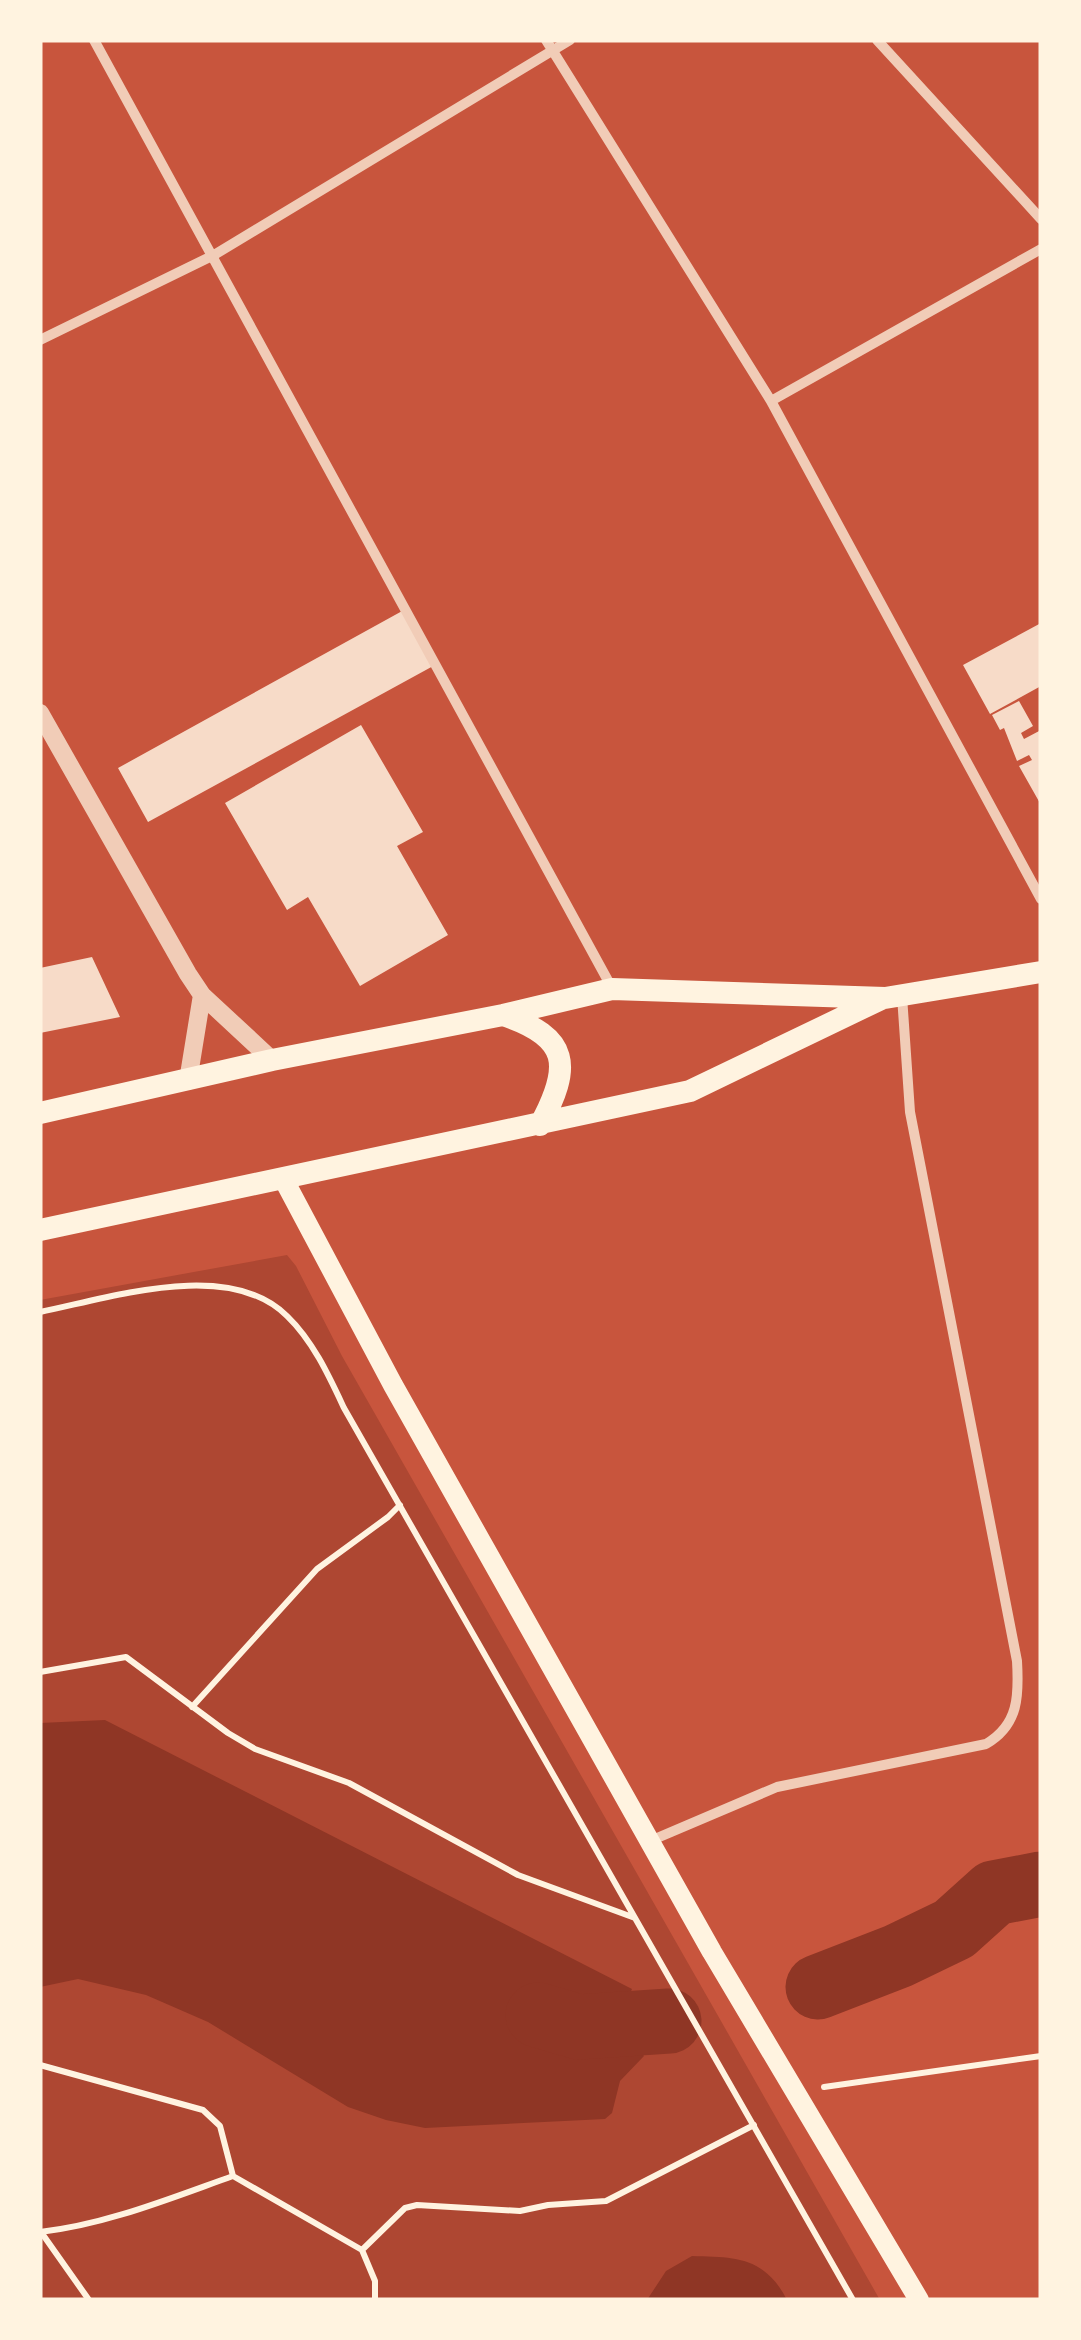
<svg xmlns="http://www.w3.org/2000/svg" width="1081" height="2340" viewBox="0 0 1081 2340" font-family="Figtree,sans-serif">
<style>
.green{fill:#ae4732}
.water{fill:#8f3625}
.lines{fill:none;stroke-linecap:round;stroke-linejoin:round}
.river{stroke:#8f3625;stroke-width:65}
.building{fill:#f7dbc8}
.path{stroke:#fff3e0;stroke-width:6}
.minor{stroke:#f1ccb7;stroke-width:10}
.tertiary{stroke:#f1ccb7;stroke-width:18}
.secondary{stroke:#fff3e0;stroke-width:20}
.primary{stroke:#fff3e0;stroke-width:22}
</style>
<rect width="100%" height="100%" fill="#c8553d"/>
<path class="green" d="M287,1255L296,1266L342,1356L880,2300H40V1300Z"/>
<path class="water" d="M105,1720L632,1989C620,2014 625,2035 644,2056L620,2081L612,2113L605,2119L425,2128L386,2120L348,2107L208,2022L146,1995L78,1979L40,1987V1723Z
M692,2256C736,2257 765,2257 787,2300H647L666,2271Z"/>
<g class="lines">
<path class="river" d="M818,1987L898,1956L954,1929L994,1893L1041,1884
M538,2015L579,2027L669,2021"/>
</g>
<path class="building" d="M404,610L435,665L148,822L118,768Z
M1041,623V686L990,714L963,665Z
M1019,701L1033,726L1021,733L1024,739L1041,730V805L1019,766L1032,760L1029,755L1017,761L1004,728L1000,730L992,715Z
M361,725L423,832L397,846L448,935L360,986L308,897L287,910L225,803Z
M92,957L120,1017L40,1033V968Z"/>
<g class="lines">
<path class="path" d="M40,1312C110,1298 229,1258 287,1316C313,1341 329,1376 344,1408L853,2300
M40,1672L126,1657L228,1733L255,1749L349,1783L518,1875L635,1918
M192,1707L317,1569L388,1517L400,1505
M40,2065L203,2110L220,2126L233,2176L362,2250L405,2208L417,2205L520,2211L548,2205L606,2201L754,2125
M824,2087L1041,2056
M40,2232C105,2225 171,2198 233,2176
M41,2232L89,2300
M362,2250L375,2281V2300"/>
<path class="minor" d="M94,40L612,988
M546,40L771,401L1041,899
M877,40L1041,219
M40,340L214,255L570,40
M771,401L1041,249
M650,1841L777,1787L986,1744C1019,1725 1019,1695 1017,1661L910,1112L902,996"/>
<path class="tertiary" d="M40,713L188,974L202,995L272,1060
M188,1081L202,995"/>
<path class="secondary" d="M284,1180L393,1385L712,1952L919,2300"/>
<path class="primary" d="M503,1015C570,1037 572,1066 540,1125
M40,1113L272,1060L503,1015L612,989L885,998L1041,972
M40,1230L690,1091L881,999"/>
</g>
<rect width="1081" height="2340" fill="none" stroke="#fff3e0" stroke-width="85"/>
</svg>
